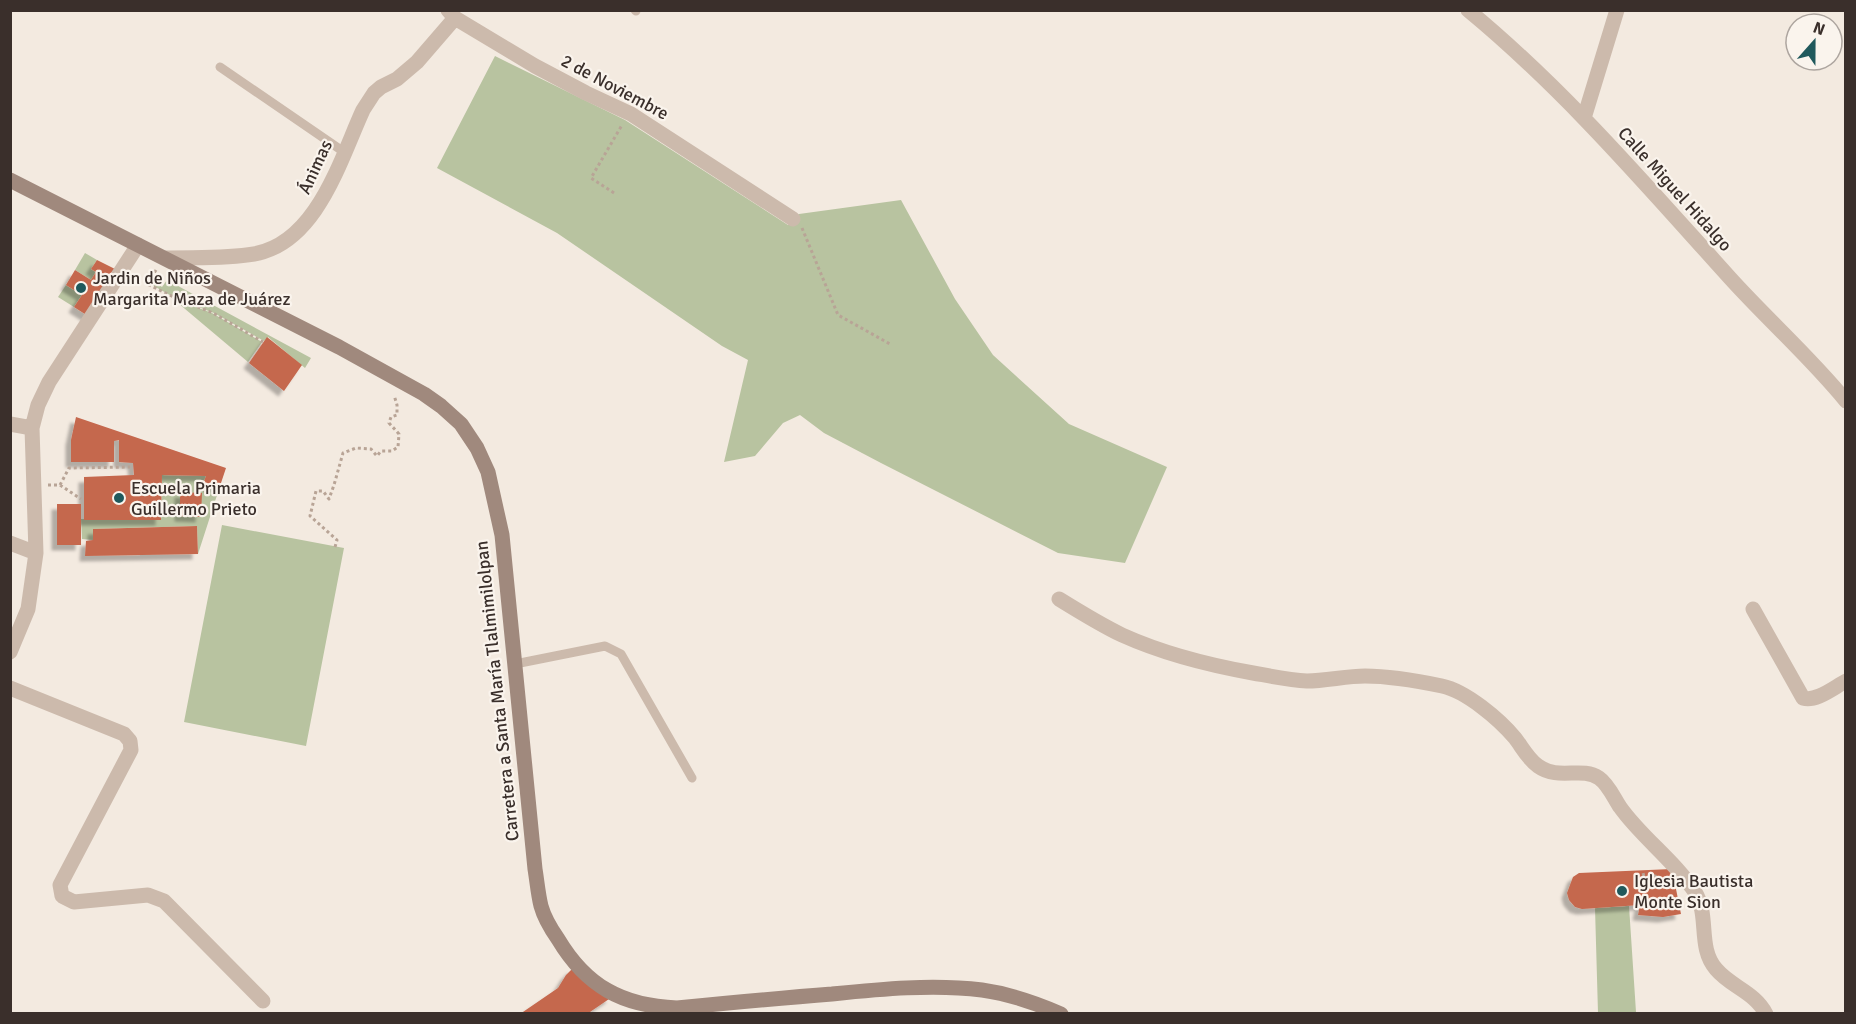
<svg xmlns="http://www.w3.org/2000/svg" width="1856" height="1024" viewBox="0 0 1856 1024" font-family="Signika,sans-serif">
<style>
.green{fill:#b8c3a0}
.building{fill:#c5674d;filter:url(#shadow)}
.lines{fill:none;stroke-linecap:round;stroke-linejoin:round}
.path{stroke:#b8a496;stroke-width:3;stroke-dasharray:3 3;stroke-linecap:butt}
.lane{stroke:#ccbaac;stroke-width:9}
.street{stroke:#ccbaac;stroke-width:15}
.secondary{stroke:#a0897d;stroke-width:15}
.poi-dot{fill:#20595c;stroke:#faf4ed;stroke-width:2}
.labels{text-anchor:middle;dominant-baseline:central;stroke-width:4.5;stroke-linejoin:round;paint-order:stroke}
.street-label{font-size:18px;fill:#3a2f2b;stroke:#faf4ed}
.poi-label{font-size:18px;fill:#3a2f2b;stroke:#faf4ed;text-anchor:start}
</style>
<defs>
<filter id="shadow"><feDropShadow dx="-5.5" dy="5.5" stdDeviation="1.5" flood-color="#0004"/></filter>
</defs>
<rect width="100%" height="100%" fill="#f3eae0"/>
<path class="green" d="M495,56L625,120L788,225L799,214L901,200L955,299L993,355L1069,424L1167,467L1125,563L1058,553L881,463L824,433L800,415L783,423L755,456L724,462L748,360L722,346L557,233L437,168Z
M85,253L97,260L91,269L96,272L91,280L75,270Z
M150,279L162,287L167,280L311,358L305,368L268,337L264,341L214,313L177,299L152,285L149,282Z
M66,285L82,295L74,307L58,297Z
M172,298L212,313L262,342L248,362Z
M162,475L206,476L203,484L219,489L198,554L197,526L93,529V540L82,539L81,519L161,520Z
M222,525L344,548L306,746L184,722Z
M1629,906L1636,1012L1598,1013L1595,908Z"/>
<path class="building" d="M97,260L119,271L88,316L74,307L82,295L66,285L75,270L91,280L96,272L91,269Z
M267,337L302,365L284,391L249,363Z
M76,417L226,468L219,489L203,484L206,476L162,475L161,520H84V477L134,475L133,463L119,462V440L114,441V462H71V440Z
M180,492L202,493L201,517L180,516Z
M57,504H81V545H57Z
M197,526L198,554L85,556L86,541L93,540V529Z
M1672,869L1681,914L1663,917L1638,915L1640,905L1582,909L1575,907L1569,900L1567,893L1573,877L1579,873Z
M573,968L612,997L587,1014H520L558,988L566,975Z"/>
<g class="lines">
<path class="path" d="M614,193L591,178L622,125
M802,228L838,315L890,344
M156,270L147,284L178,299L213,313L263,342
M48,485H60L81,499
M60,485L69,468L130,467
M335,547L337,540L310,516L316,491H323L329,499L334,485L343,453L356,448L371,449L377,456L381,451H392L398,447L399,434L389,423L391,417L397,415V405L394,395
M1642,881V875L1646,874L1659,877L1661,882L1669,881"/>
<path class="lane" d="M635,10L636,11
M220,67L344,152
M515,664L605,646L621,654L692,778"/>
<path class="street" d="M448,10L455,18L535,66L586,93L631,114L793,219
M1468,10C1565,90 1646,185 1730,278C1767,319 1810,357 1846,401
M1584,118L1617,10
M166,258C195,257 225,259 254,254C317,243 340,160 363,110L374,93L381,87L397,79L417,62L455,18
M10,424L32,428
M10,543L36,553
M1059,599C1080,612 1101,625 1122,635C1164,654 1208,665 1253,673C1270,676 1289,680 1307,681C1326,681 1346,676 1365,676C1390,676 1418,681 1442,686C1466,691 1499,719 1515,738C1522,747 1528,759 1538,766C1559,781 1581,766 1599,778C1608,784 1614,798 1620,807C1642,838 1674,860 1695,892C1710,916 1697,947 1716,969C1731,987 1755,992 1766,1014
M1753,609L1803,698C1816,702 1833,688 1846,681
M10,652L28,609L36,553L32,428L38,405L49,382L138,245
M10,688L124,734L130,741L131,750L60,885L62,896L74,902L148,895L164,901L263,1001"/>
<path class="secondary" d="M10,180L339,347L424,394L441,406L461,424L477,448L488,472L502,535L535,869C537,881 538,894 541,906C544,917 551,929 558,939C586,986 622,1006 677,1008C728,1003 780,998 832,994C881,989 933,984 982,990C1010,994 1036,1003 1061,1014"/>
</g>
<g class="poi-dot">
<circle cx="81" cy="288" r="6"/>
<circle cx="119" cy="498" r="6"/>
<circle cx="1622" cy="891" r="6"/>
</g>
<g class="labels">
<g class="street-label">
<text transform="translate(615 87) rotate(28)">2 de Noviembre</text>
<text transform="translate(315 167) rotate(-65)">Ánimas</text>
<text transform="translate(1675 189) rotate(48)">Calle Miguel Hidalgo</text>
<text transform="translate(497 691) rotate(-96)">Carretera a Santa María Tlalmimilolpan</text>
</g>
<g class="poi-label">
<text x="93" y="278">Jardin de Niños<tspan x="93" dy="21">Margarita Maza de Juárez</tspan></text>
<text x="131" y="488">Escuela Primaria<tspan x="131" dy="21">Guillermo Prieto</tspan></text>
<text x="1634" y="881">Iglesia Bautista<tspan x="1634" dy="21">Monte Sion</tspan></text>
</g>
</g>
<rect width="1856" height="1024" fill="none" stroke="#3a2f2b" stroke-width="24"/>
<g transform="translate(1814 42) rotate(21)"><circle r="28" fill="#faf4ed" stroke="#ada59f" stroke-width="1.5"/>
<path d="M0-4.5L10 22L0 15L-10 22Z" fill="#20595c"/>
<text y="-9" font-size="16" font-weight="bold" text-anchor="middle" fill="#3a2f2b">N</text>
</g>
</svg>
